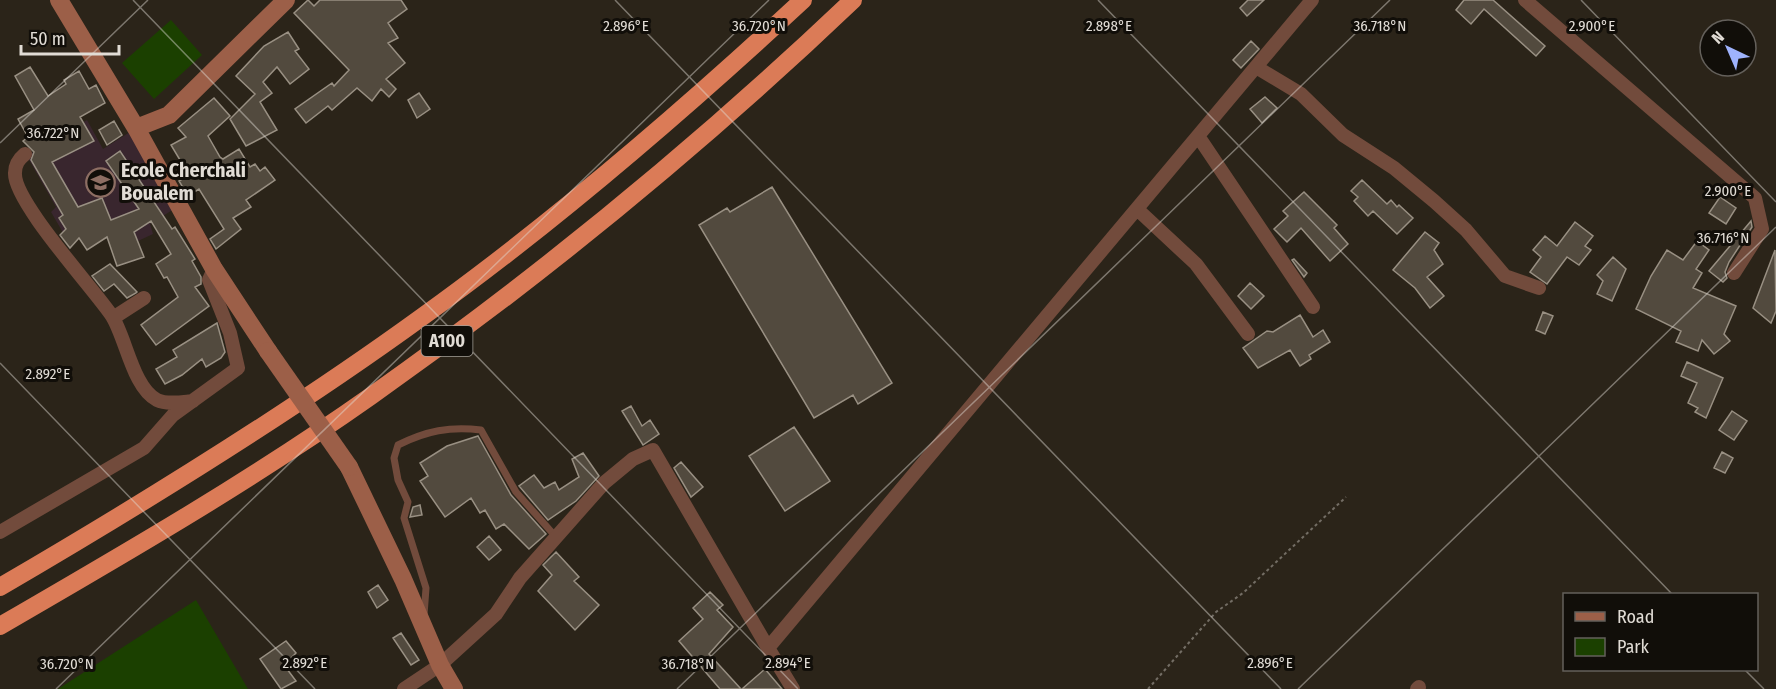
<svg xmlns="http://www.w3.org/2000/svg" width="1776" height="689" viewBox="0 0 1776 689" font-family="'Fira Sans Condensed',sans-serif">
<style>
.education{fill:#39262e}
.green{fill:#1b4000}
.building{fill:#524a3e;stroke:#999083;stroke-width:1.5}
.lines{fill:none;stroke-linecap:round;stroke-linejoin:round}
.path{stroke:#736d64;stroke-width:2;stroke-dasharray:3 3;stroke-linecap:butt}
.lane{stroke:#724b3c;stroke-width:7}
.street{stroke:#724b3c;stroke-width:14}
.secondary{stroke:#9c5f48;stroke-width:18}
.highway{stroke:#db7b57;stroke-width:18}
.secondary-bridge{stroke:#9c5f48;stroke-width:18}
.ticks{fill:none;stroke:#e1dcd5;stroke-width:1.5;stroke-opacity:0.45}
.labels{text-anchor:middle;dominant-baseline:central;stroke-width:6;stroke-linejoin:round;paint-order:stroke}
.shield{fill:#110e09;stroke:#a39e98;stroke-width:1.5}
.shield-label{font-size:18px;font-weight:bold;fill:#e1dcd5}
.poi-label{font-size:20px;font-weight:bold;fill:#e1dcd5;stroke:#110e09;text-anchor:start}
.ticks-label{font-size:15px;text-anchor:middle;fill:#e1dcd5;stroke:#110e09;stroke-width:6;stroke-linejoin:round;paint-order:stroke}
</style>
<rect width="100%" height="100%" fill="#2b2419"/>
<path class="education" d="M87,120L103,149L130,132L174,209L150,224L153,234L138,241L117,266L102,224L65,236L51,212L56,207L27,156Z"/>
<path class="green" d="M171,20L202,55L154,99L122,63Z
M196,600L248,689H58Z"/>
<path class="building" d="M308,0L314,6L320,0H401L407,9L388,23L398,38L388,43L405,63L386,79L396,89L389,97L381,89L372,101L357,88L332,110L328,106L306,123L295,109L332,83L334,86L349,70L294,13Z
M1248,0H1264L1247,16L1240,8Z
M1464,0H1493L1545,46L1536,56L1484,9L1471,24L1456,10Z
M288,32L299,49L295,51L309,69L290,84L277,67L263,82L272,93L260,102L277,130L246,146L230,119L255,94L236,76L264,46Z
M1251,41L1259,49L1241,68L1233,60Z
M30,67L48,96L66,84L64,80L79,71L89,89L96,85L105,103L80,117L94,141L52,162L78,207L102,198L111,220L139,209L106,161L120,151L172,229L175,227L195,259L192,261L201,277V284L195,287L209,306L156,345L141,325L178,297L167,277L164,278L156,264L171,254L151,221L134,232L144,257L117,266L107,237L87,250L79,238L70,248L63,239L60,235L66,229L59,218L63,215L31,160L34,152L23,141L28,137L18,119L34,110L15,76Z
M419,93L430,109L417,118L408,100Z
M1265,97L1277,108L1262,123L1250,109Z
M214,98L230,116L208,136L220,157L223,159L239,149L250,167L255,164L260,171L265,167L275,180L246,200L251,207L233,218L241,229L216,249L210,239L224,229L199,189L188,196L179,181L189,175L171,145L186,137L178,128Z
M114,121L122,135L107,145L99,130Z
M1362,180L1387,204L1391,200L1397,207L1399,205L1413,218L1397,234L1373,211L1368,216L1354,201L1358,197L1351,191Z
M772,187L892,383L858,404L853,395L814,418L699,225L727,208L730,212Z
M1304,192L1337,225L1334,228L1348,244L1330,261L1301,228L1287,242L1274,229L1288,216L1283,211Z
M1720,197L1736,208L1726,224L1709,213Z
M1751,221L1752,227L1729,262L1725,272L1727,278L1723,282L1709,271Z
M1575,222L1593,236L1585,246L1591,250L1579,265L1567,257L1547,284L1530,272L1541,257L1533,250L1545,236L1557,246Z
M1425,232L1439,243L1434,250L1443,264L1427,277L1444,296L1430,308L1415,288L1393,270Z
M1697,241L1709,250L1696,269L1702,273L1693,288L1736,306L1724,334L1730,341L1714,354L1702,340L1698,351L1676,342L1681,331L1636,309L1651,276L1667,250L1683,260Z
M1775,250L1776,311L1771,323L1753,308Z
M1613,257L1626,269L1612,301L1597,294L1603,281L1597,275Z
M1294,259L1307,273L1304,277L1292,260Z
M110,264L137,292L136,293L127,298L114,284L104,291L92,276Z
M1250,283L1264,296L1251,309L1238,296Z
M1543,312L1553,316L1545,334L1536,330Z
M1300,315L1313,337L1323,330L1330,342L1309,355L1311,359L1300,366L1290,350L1258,368L1243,348L1267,331L1273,332Z
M217,323L225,352L221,358L206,367L202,359L182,375L165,384L156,369L177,357L173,350Z
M1687,362L1723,378L1706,418L1695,412L1698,408L1688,403L1697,383L1681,376Z
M631,406L642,426L650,420L659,434L643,445L622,411Z
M1732,411L1747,421L1734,440L1719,430Z
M794,427L830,481L785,511L749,456Z
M478,436L511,495L546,534L529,549L504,524L496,529L485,510L480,513L471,498L445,517L420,481L428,476L420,463L447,446Z
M1722,452L1733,458L1725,473L1714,468Z
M583,453L599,476L576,501L548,520L519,486L534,475L544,488L555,482L559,490L579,477L572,459Z
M681,462L703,487L691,497L674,468Z
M420,505L422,515L410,517L413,507Z
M489,536L501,550L489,560L477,547Z
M556,552L579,577L574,581L599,605L575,630L538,591L552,575L543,565Z
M378,585L388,600L377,608L368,592Z
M710,592L723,605L717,610L733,627L709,654L741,689H720L679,641L703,619L693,608Z
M401,633L419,660L411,665L393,638Z
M286,641L296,653L284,665L296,681L281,689L260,659Z
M765,669L782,689H742Z"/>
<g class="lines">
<path class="path" d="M1148,689L1216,612L1243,593L1346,497"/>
<path class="lane" d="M424,615L426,588L404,518L408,502L398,480L394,458L398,445C426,431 450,426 481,430L516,492L556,537"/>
<path class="street" d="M1525,0L1755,198L1762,229L1734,273
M1256,67L1301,94L1343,135L1394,168L1434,201L1466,230L1505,276L1539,288
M1198,136L1313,307
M25,154C19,159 15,164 15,173C13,201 94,289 112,316C126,338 133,388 157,400C167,405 182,402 193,401
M1137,209L1196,264L1248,334
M113,318L144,298
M0,532L144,448L173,415L238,368L230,333L209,280L214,269
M768,648L793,689
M404,689L440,665L496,614L520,578L604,483L633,459L653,450L768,648L1312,0
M1417,689L1419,687"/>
<path class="secondary" d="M59,0L136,128L169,115L286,0
M136,128L214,269L268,351
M349,467L403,579L440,665L454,689"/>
<path class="highway" d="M0,587C144,503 287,415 422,317C556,221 682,112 803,0
M0,626C126,553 252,480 371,396C542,275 702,144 853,0"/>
<path class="secondary-bridge" d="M268,351L349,467"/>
</g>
<path class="ticks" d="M133,0L798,689M615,0L1281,689M1098,0L1672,594M1581,0L1776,202M0,143L148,0M0,363L315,689M1745,670L1764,689M56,689L769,0M677,689L1390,0M1298,689L1776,227"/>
<defs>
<symbol id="school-ring" viewBox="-11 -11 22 22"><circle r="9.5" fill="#110e09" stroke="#8d6e63" stroke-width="1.5"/><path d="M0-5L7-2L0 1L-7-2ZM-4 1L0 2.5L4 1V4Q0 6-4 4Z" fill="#8d6e63"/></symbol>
</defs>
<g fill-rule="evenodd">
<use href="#school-ring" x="84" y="166" width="33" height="33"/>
</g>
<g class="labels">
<rect class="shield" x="421.5" y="326" width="51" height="30" rx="4.5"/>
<g class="shield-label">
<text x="447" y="341">A100</text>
</g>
<g class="poi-label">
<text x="121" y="170">Ecole Cherchali<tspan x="121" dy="23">Boualem</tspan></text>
</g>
</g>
<g class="ticks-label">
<text x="759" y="31">36.720°N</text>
<text x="1380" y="31">36.718°N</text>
<text x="1592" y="31">2.900°E</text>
<text x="626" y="31">2.896°E</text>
<text x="1109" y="31">2.898°E</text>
<text x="53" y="138">36.722°N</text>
<text x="1728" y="196">2.900°E</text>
<text x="1723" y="243">36.716°N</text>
<text x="48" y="379">2.892°E</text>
<text x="305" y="668">2.892°E</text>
<text x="788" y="668">2.894°E</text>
<text x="1270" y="668">2.896°E</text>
<text x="67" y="669">36.720°N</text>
<text x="688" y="669">36.718°N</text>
</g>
<rect x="1563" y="593" width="195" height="78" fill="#110e09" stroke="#64605b" stroke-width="1.5"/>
<rect x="1575" y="612" width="30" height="9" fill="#9c5f48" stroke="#64605b" stroke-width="1.5"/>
<text x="1617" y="623" font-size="18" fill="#e1dcd5">Road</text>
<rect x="1575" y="638" width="30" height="18" fill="#1b4000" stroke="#64605b" stroke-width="1.5"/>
<text x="1617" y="653" font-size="18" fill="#e1dcd5">Park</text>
<g transform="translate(1728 48) rotate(316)"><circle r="28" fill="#110e09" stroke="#64605b" stroke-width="1.5"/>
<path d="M0-4.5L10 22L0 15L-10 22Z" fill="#9fb3fd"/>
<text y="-9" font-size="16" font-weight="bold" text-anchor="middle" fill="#e1dcd5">N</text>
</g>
<path d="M21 45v9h98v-9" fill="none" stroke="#e1dcd5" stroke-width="3"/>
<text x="30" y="45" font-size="18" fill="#e1dcd5" stroke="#110e09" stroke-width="4.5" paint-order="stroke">50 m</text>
</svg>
